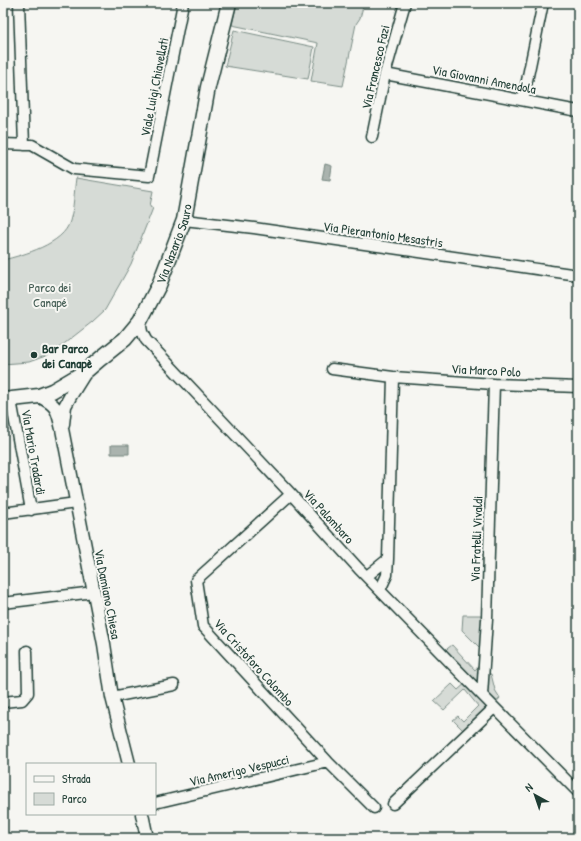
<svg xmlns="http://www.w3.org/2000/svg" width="581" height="841" viewBox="0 0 581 841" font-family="'Patrick Hand',sans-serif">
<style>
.green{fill:#d6dbd6;stroke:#7a8c85}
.water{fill:#aab3ae;stroke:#72847d}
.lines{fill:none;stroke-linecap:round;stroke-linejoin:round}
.minor-casing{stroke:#1f3d34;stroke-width:13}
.tertiary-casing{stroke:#1f3d34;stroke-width:15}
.secondary-casing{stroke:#1f3d34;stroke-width:17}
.minor{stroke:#f6f6f2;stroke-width:10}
.tertiary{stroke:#f6f6f2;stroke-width:12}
.secondary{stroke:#f6f6f2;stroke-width:14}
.poi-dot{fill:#1f3d34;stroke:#f6f6f2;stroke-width:1.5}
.labels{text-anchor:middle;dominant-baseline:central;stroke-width:4;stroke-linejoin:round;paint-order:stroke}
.street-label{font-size:13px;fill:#1f3d34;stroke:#f6f6f2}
.park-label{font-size:13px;fill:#445d54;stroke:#f6f6f2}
.poi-label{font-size:13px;font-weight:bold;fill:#1f3d34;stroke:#f6f6f2;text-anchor:start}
</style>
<rect width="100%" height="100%" fill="#f6f6f2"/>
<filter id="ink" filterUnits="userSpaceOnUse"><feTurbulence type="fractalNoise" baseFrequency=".025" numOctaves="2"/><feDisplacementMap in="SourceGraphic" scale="8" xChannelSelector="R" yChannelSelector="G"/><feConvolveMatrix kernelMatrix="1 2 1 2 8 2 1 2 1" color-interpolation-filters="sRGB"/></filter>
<g filter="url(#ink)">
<path class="green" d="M237,3H364L360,18L356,24L343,86L311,81L318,43L232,25Z
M234,30L314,47L308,79L225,66Z
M76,178L153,191L150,206L153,208L131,264L105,310L92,322L51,354L29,362L3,364V260C23,255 64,244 70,221C74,208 74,192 76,178Z
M463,615H485L483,651L462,630Z
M452,645L475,670L482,662L481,693L443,652Z
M485,674H491L495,690L500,698L493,706L483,695Z
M467,682L492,708L466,733L453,720L458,716L463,721L478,706L465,690L444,710L434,701L452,684L458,690Z"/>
<path class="water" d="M325,164L332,166L330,180L322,179Z
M111,445H129V454H111Z"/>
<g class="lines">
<defs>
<path id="minor" d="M19,3L24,145
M385,74L578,111
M523,100L543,3
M372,137L385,74L405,3
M3,144L32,145L74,169L149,176L183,3
M184,220L254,228L578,275
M140,321L142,332L146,340L291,494L359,569L482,695L578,792
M332,369L393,377
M11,400L31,510
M291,494L196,580L203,626L328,762L374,808
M3,513L76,503
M367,576L388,559
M380,590L387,575L388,559L393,377L494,384L578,387
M3,603L94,592
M482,695L487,619L494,384
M112,697L174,685
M3,702L22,700L28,693L27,651
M155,803L328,762
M393,804L494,708"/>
<path id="tertiary" d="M39,396C58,406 57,409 62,429L104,644L112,697L129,764
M63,424L65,406L71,395L86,371
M142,814L147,838"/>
<g id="secondary">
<path id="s1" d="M3,400L39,396L52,391L64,384L86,371L100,359L125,339L140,321L159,285L184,220L208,87L229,3"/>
</g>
</defs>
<use href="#minor" class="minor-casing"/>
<use href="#tertiary" class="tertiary-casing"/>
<use href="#secondary" class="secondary-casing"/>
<use href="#minor" class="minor"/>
<use href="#tertiary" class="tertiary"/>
<use href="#secondary" class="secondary"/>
</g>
</g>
<circle class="poi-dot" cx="34" cy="355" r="4"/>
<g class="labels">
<g class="street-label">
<text transform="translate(375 67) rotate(-77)">Via Francesco Fazi</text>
<text transform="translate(484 79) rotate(11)">Via Giovanni Amendola</text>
<text transform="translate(154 87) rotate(-79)">Viale Luigi Chiavellati</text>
<text transform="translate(383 234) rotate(8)">Via Pierantonio Mesastris</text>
<text stroke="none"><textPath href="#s1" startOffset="248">Via Nazario Sauro</textPath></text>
<text transform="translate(486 370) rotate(3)">Via Marco Polo</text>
<text transform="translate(34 452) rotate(80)">Via Mario Tradardi</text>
<text transform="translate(329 516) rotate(48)">Via Palombaro</text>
<text transform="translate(476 539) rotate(-88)">Via Fratelli Vivaldi</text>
<text transform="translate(108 594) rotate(79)">Via Damiano Chiesa</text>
<text transform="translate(254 662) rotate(48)">Via Cristoforo Colombo</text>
<text transform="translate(239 770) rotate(-13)">Via Amerigo Vespucci</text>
</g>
<g class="park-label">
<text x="50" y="287">Parco dei<tspan x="50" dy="15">Canapé</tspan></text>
</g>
<g class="poi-label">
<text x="42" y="348">Bar Parco<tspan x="42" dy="15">dei Canapè</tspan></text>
</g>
</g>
<rect width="581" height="841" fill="none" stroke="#f6f6f2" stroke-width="16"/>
<rect x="8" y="8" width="565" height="825" fill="none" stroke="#1f3d34" stroke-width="1.5" filter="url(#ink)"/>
<rect x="26" y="763" width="130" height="52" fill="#f6f6f2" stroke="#a0aca6"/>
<rect x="34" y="776" width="20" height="6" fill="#f6f6f2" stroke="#a0aca6"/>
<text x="62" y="783" font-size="12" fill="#1f3d34">Strada</text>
<rect x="34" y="793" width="20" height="12" fill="#d6dbd6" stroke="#a0aca6"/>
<text x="62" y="803" font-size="12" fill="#1f3d34">Parco</text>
<g transform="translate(535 795) rotate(320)" stroke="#f6f6f2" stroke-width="3" paint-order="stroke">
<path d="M0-3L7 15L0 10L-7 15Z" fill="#1f3d34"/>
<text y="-6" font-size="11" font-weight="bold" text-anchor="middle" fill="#1f3d34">N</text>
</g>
</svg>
